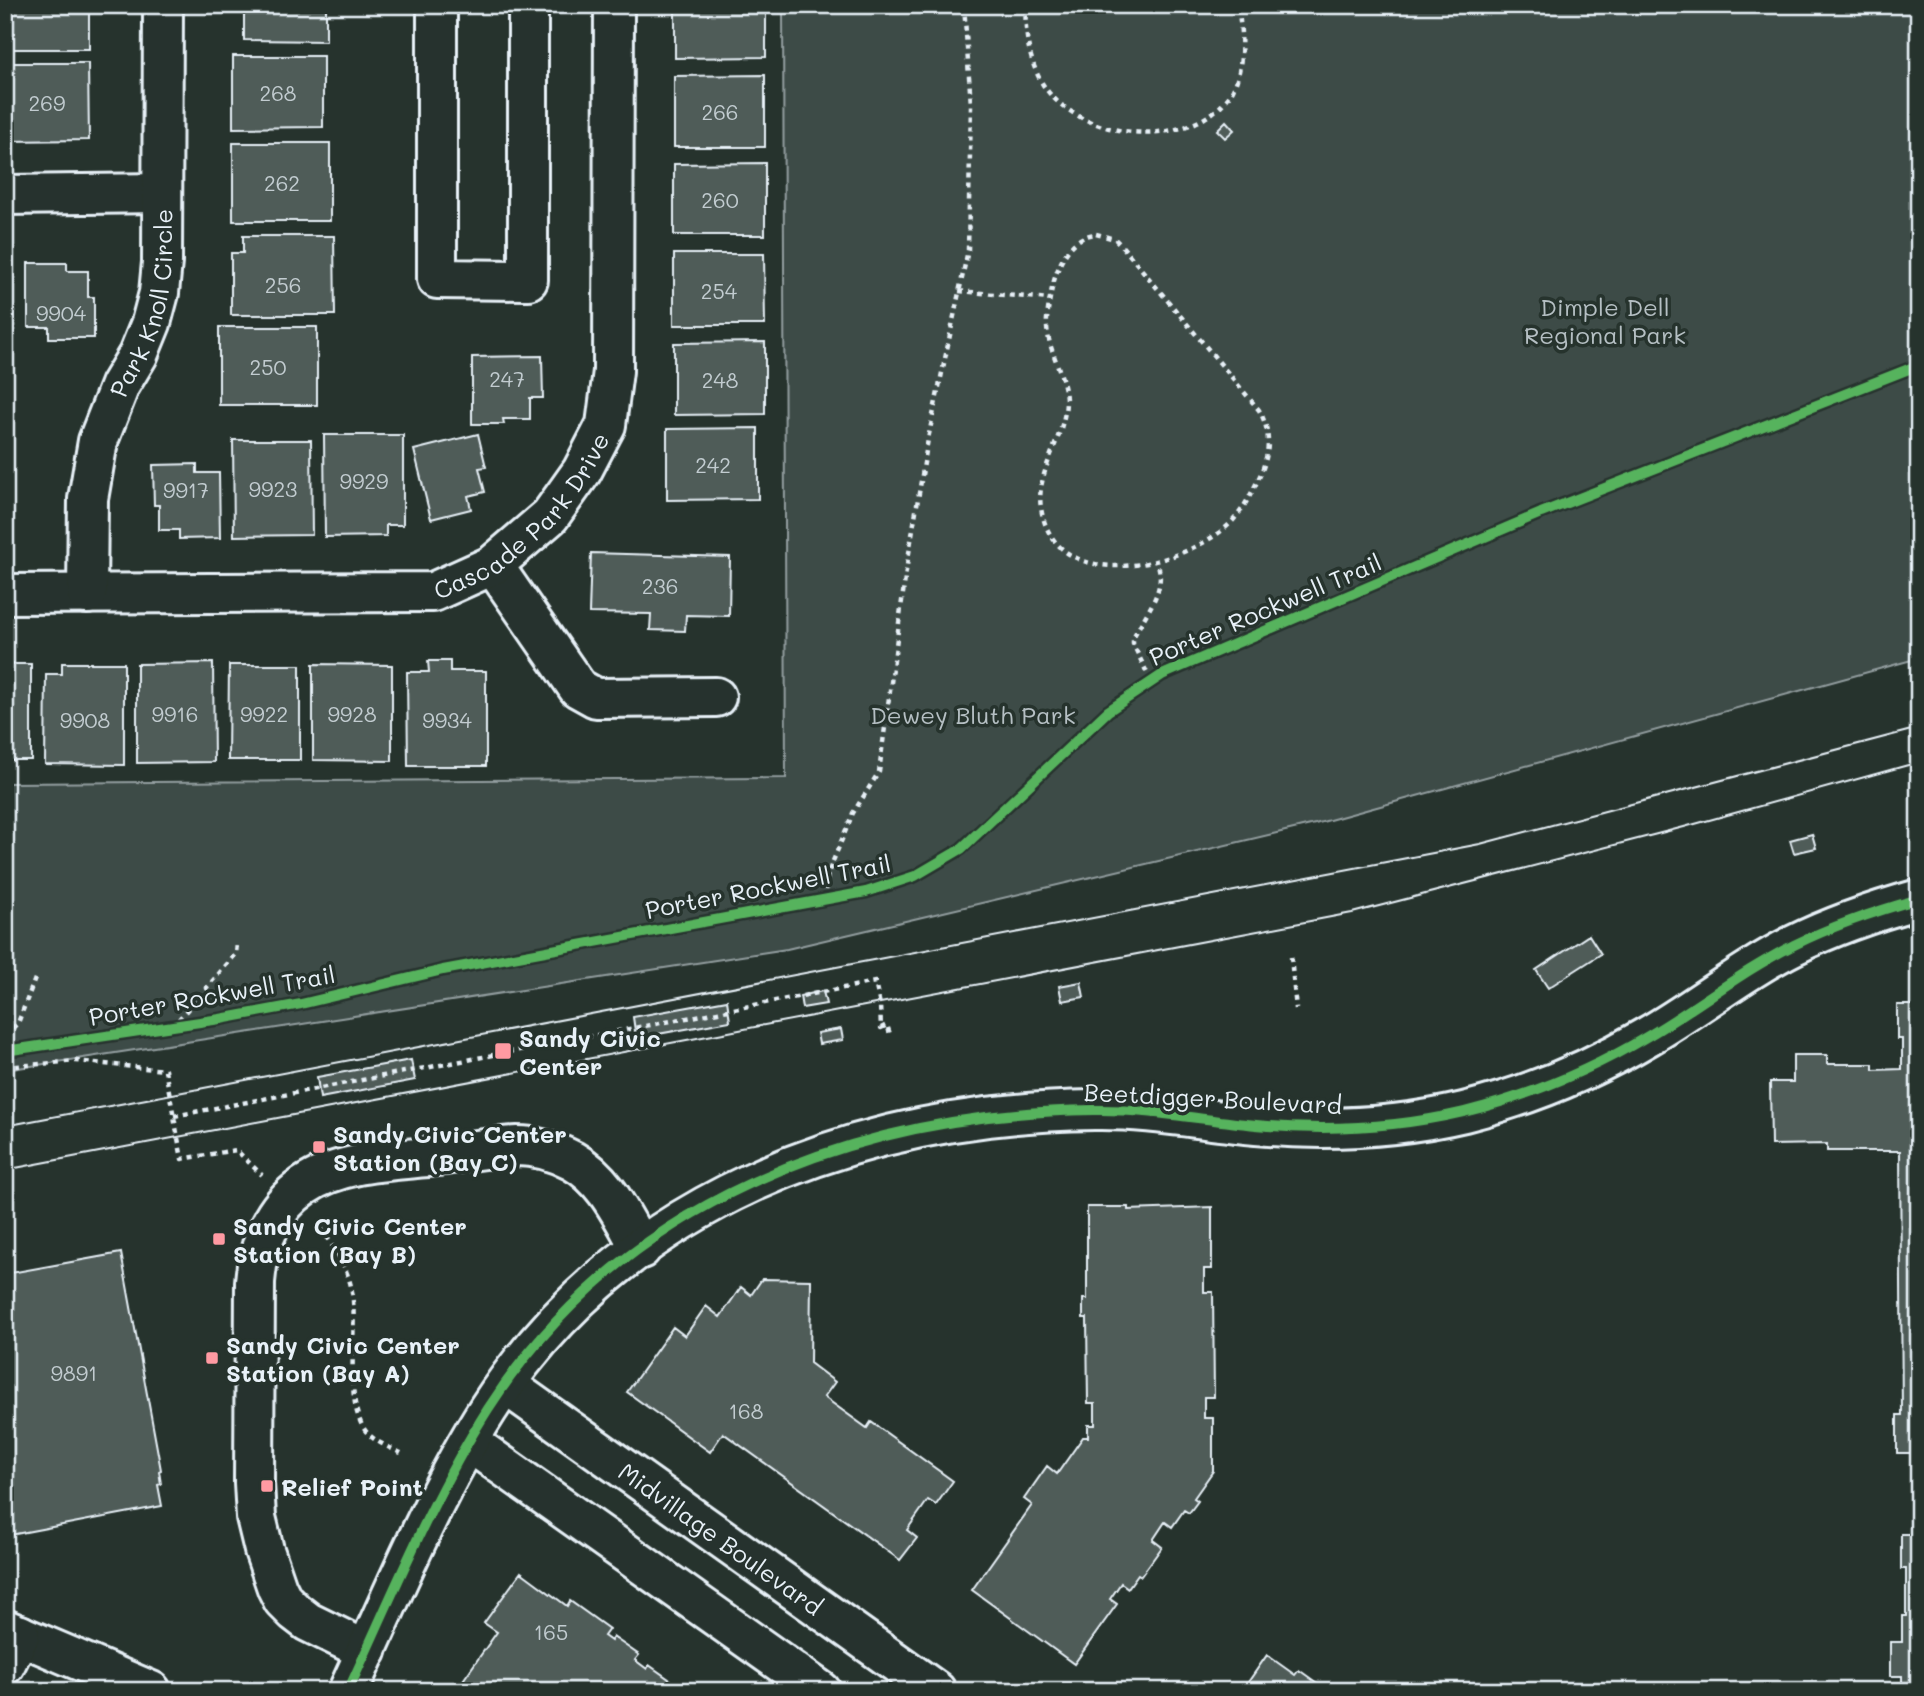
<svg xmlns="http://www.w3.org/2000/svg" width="1924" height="1696" viewBox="0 0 1924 1696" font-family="Mali,sans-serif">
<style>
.green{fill:#3e4b47;stroke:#939ea0;stroke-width:2}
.building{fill:#505c59;stroke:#e8f1f8;stroke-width:2}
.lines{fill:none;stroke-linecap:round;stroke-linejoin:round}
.minor-casing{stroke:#e8f1f8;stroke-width:44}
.path{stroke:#e8f1f8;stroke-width:4.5;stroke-dasharray:5 5;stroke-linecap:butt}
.minor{stroke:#26332d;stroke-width:38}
.tram{stroke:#e8f1f8;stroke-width:2}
.cycleway-casing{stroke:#26332d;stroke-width:15}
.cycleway{stroke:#56b35d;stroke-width:10}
.poi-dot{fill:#ff9aa2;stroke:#26332d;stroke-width:2.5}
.labels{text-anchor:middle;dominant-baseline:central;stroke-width:7;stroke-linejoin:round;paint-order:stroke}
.number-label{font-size:21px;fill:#c2ccd0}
.street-label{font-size:24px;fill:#e8f1f8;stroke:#26332d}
.park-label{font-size:24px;fill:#b5bfc3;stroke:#26332d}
.poi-label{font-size:24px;font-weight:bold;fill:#e8f1f8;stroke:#26332d;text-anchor:start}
</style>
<rect width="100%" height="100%" fill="#26332d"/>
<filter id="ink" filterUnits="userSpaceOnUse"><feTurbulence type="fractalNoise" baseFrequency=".0143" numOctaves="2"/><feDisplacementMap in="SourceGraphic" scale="14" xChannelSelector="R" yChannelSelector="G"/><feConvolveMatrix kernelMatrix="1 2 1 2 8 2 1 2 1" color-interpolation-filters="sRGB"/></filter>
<g filter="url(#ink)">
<path class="green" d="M783,5H1919V658L1315,824L787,949L5,1070V783L786,778Z"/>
<path class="building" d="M5,5H89V49H5Z
M244,5H326V41L244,40Z
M675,5H766V57L675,58Z
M233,56H323V127L233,128Z
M5,63H88L89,140L5,141Z
M765,75V147H674V76Z
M1226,121L1234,130L1225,138L1217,130Z
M233,143H330V221H233Z
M765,163V235H674V164Z
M243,236H334L335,315H231V253H243Z
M674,254H764L765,325H674Z
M28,263H67V271H88V297H94V338H49V327H28Z
M5,268H9V359H5Z
M219,327H317V405H219Z
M765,342V414L674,415V343Z
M542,356L543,398H530V419H503L504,424H472V357Z
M758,428V499L667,500V429Z
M478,434L486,467L479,468L485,492L468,496L471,509L431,519L414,450Z
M324,435H403V525H386V536L325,537Z
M233,440H311L312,535L234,536Z
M197,464V473H219L220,538L179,539V530H159V505H154L153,465Z
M591,553L730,557L729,616L686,615L685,631L650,630L651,614L589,613Z
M428,661H450V671H486V766H408L407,672H429Z
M62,663H124V765L45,764L46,674H62Z
M213,663L214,762L137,763V664Z
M5,664H31V760H5Z
M313,664L392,665V761L313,760Z
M229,665H300V760H228Z
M1812,834L1816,848L1794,853L1790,840Z
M1589,935L1601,954L1548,988L1536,970Z
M1081,982L1084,997L1062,1001L1059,986Z
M823,991L826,1004L802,1008L800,996Z
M727,1000L730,1021L636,1038L633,1017Z
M1897,1005H1919V1453H1897V1415H1902L1900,1151H1827V1144L1771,1145L1770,1082H1793V1055H1827V1064H1873V1070L1902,1069V1039H1897Z
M841,1029L843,1040L819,1044L817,1033Z
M411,1060L415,1080L320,1098L317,1077Z
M1087,1207H1128V1210L1212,1207V1269H1204V1292H1213L1214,1397H1204V1418H1213V1471L1194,1498L1198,1501L1189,1513L1184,1510L1172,1527L1165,1522L1153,1540L1162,1547L1141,1576L1138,1574L1128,1588L1121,1583L1110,1599L1117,1604L1074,1664L972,1590L1032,1505L1024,1499L1047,1466L1057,1474L1083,1437H1088V1425H1095V1403H1088L1087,1318H1083V1299H1087Z
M121,1253L161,1470L159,1471L161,1484L158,1485L162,1506L5,1536V1274Z
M762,1279L811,1280L810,1363L835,1382L824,1397L867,1428L871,1422L953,1481L936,1505L928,1500L907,1530L917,1538L900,1560L723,1433L710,1452L627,1392L673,1327L685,1336L706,1306L720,1317L741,1287L751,1295Z
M1901,1534H1919V1691H1902V1676H1890V1642H1902V1616H1906V1569H1901Z
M521,1572L567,1606L570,1601L609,1629L604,1636L611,1641L613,1637L639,1655L635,1660L647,1669L649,1665L673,1682L670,1685L679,1691H450L456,1683L459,1686L497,1632L484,1623Z
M1267,1655L1295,1675L1299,1670L1324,1688L1322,1691H1242Z"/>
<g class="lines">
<defs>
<g id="minor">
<path d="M437,5V279L528,280V5"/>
<path d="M5,195L162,193"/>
<path d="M493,565L578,688L596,698L716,697"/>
<path id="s1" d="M5,594L433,592L493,565L550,516L582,471L606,425L613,371L614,5"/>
<path id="s2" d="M87,594L88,499L98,441L120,385L138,355L151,323L159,293L162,262L163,5"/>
<path id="s3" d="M506,1385L936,1691"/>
<path d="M469,1442L821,1691"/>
<path d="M5,1629L151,1691"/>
<path d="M367,1651L308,1622L295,1612L283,1600L277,1588L264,1550L256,1517L254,1483L255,1282C258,1244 272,1208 304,1186C341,1160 395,1161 438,1156C464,1152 491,1147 517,1146C537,1146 556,1152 573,1161C607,1180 622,1217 641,1249"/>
<path d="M5,1665L20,1635"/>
<path d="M348,1691C392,1596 432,1497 488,1409C622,1201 855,1113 1094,1110C1149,1109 1202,1120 1256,1125C1325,1131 1396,1128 1464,1112C1529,1096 1591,1070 1648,1036C1698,1007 1742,971 1794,945C1834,925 1876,911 1919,899"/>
</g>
</defs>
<use href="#minor" class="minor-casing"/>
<path class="path" d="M1026,5C1024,31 1029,61 1042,83C1076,139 1185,152 1227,99C1246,76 1242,33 1238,5
M1096,234L1115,239L1122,246L1259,410C1273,435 1269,456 1258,480C1249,498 1240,516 1225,528C1177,568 1055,596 1041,508C1035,471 1066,437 1066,400C1065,372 1045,347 1047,319C1050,289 1060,237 1096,234Z
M959,291L1050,299
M1151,681L1133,644V638C1145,613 1168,590 1157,562
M825,900L828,873L853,813L879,772L906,571L928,439L968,250L971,105L964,5
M1291,957L1296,1009
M172,1027L236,954L237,943
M5,1035L18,1023L36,976
M5,1067L76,1061L165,1070L182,1159L236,1150L262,1175
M174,1116L875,982L880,1005L881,1028L887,1025L891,1037
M321,1228C333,1247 349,1269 352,1292C358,1330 344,1394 363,1427C371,1441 389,1447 403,1454"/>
<use href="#minor" class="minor"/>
<path class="tram" d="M5,1126L1480,844L1919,728
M5,1170L1352,913L1684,827L1919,762"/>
<defs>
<path id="cycleway" d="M5,1051L220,1019L301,1004L443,970L866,892L915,876L961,849L1108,711L1162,675L1541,513L1919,365
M348,1691C392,1596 432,1497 488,1409C622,1201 855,1113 1094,1110C1149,1109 1202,1120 1256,1125C1325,1131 1396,1128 1464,1112C1529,1096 1591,1070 1648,1036C1698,1007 1742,971 1794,945C1834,925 1876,911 1919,899"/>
</defs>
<use href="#cycleway" class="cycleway-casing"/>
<use href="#cycleway" class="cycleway"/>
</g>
</g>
<g class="poi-dot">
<rect x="494" y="1042" width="18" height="18" rx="3.5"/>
<rect x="312" y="1140" width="14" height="14" rx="3.5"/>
<rect x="212" y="1232" width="14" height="14" rx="3.5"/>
<rect x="205" y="1351" width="14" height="14" rx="3.5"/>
<rect x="260" y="1479" width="14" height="14" rx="3.5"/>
</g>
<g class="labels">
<g class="number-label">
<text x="278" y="92">268</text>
<text x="47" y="102">269</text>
<text x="720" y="111">266</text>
<text x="282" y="182">262</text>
<text x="720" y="199">260</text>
<text x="283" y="284">256</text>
<text x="719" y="290">254</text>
<text x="61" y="312">9904</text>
<text x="268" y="366">250</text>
<text x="507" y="378">247</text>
<text x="720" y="379">248</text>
<text x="713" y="464">242</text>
<text x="364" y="480">9929</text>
<text x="273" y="488">9923</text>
<text x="186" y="489">9917</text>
<text x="660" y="585">236</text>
<text x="175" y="713">9916</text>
<text x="264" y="713">9922</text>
<text x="352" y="713">9928</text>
<text x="85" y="719">9908</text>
<text x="447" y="719">9934</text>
<text x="74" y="1372">9891</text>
<text x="746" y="1410">168</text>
<text x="551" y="1631">165</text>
</g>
<g class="street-label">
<text stroke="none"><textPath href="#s2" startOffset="301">Park Knoll Circle</textPath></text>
<text stroke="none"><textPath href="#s1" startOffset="548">Cascade Park Drive</textPath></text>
<text transform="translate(1265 609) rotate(-23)">Porter Rockwell Trail</text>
<text transform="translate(768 886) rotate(-11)">Porter Rockwell Trail</text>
<text transform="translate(212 995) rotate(-10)">Porter Rockwell Trail</text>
<text transform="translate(1213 1098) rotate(3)">Beetdigger Boulevard</text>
<text stroke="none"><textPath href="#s3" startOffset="264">Midvillage Boulevard</textPath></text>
</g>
<g class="park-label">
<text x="1605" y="306">Dimple Dell<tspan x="1605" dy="28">Regional Park</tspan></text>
<text x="973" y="714">Dewey Bluth Park</text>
</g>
<g class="poi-label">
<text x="519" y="1037">Sandy Civic<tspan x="519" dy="28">Center</tspan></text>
<text x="333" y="1133">Sandy Civic Center<tspan x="333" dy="28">Station (Bay C)</tspan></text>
<text x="233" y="1225">Sandy Civic Center<tspan x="233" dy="28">Station (Bay B)</tspan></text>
<text x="226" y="1344">Sandy Civic Center<tspan x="226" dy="28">Station (Bay A)</tspan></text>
<text x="281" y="1486">Relief Point</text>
</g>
</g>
<rect width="1924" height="1696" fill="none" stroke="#26332d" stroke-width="28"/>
<rect x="14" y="14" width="1896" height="1668" fill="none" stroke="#e8f1f8" stroke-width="2.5" filter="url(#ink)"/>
</svg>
